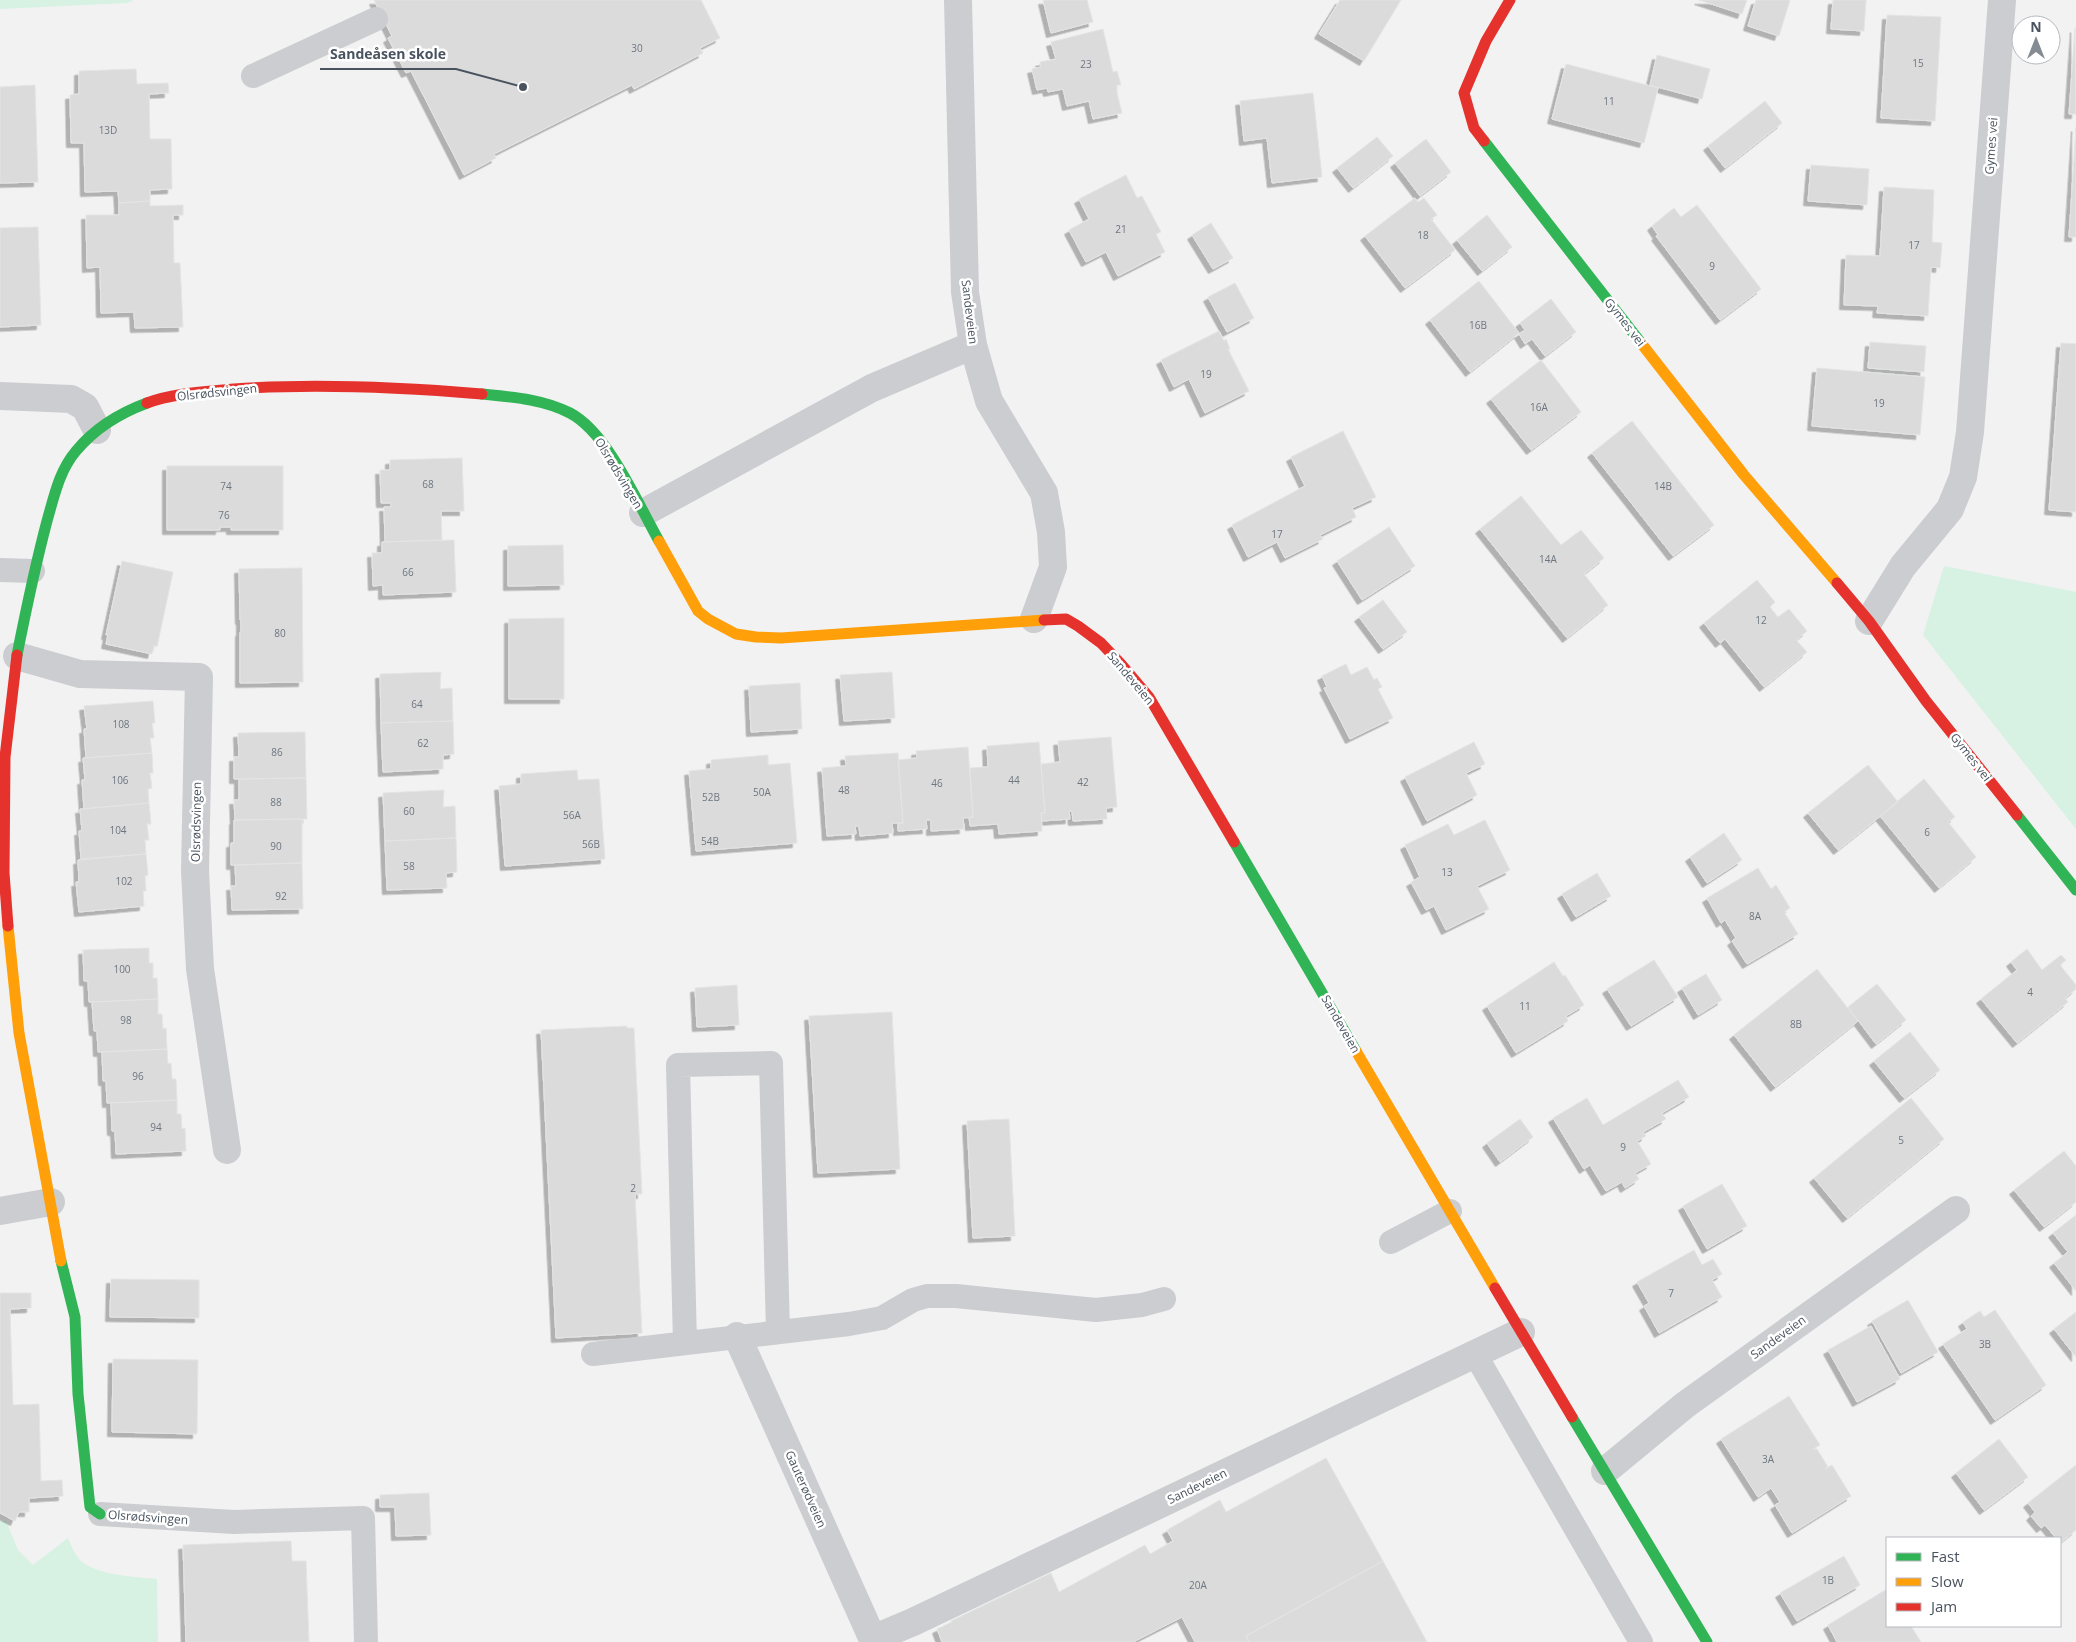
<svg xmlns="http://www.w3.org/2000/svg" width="2076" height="1642" viewBox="0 0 2076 1642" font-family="'Open Sans',sans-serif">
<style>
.green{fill:#d7f1e3}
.building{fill:#dbdbdc;stroke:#e3e4e5;filter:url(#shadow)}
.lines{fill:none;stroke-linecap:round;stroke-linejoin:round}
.lane{stroke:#cccdd0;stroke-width:24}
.street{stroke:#cccdd0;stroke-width:28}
.fast{stroke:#30b455;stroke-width:11}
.slow{stroke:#ff9f0a;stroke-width:11}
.jam{stroke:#e5322d;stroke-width:11}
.labels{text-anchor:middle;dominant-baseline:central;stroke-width:5;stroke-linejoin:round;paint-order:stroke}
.number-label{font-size:10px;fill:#6e767f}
.street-label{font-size:12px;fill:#49535f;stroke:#fff}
.leader{fill:none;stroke:#49535f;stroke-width:2}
.callout-dot{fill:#49535f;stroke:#fff;stroke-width:2}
.callout-label{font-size:14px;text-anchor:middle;font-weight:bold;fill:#49535f;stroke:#fff;stroke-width:5;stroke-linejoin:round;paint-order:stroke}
</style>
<defs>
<filter id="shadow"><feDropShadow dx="-4.5" dy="4.5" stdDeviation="0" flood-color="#0004"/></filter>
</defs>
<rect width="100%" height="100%" fill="#f2f2f2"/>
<path class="green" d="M0,0H134L127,3L0,9Z
M1944,566L2076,592V829L1923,635Z
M0,1521H6L18,1550L33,1565L68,1538C71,1545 74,1553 79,1559C92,1575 137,1577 157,1579L158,1642H0Z"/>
<path class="building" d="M374,0H701L720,38L700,48L703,53L634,89L632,85L494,154L496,158L464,175L411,71L406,73L388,38L392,36Z
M1043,0H1087L1093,22L1051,33Z
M1340,0H1401L1364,61L1319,34Z
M1699,0H1747L1742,14Z
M1756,0H1790L1779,36L1748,26Z
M1833,0H1866L1864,31L1831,29Z
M1887,15L1941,17L1935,121L1881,118Z
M2075,28L2076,114H2069Z
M1103,29L1113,72L1117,71L1121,85H1117V93L1122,113L1093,119L1089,101L1067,106L1063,89L1048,92L1047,88L1037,90L1032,69L1041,67L1040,62L1056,59L1051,42Z
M1657,55L1710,69L1702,99L1650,85Z
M1566,64L1658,88L1644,143L1552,119Z
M136,69L137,84L168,83L169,93L149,94L150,139H171L172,189L150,190V201L119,203L118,191L85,192L84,143H71L70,95L79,94V71Z
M35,85L38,182L0,183V87Z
M1313,93L1322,177L1272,183L1267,138L1244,141L1240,101Z
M1765,101L1782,123L1725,168L1708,146Z
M2076,127V237H2069Z
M1377,137L1393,156L1353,188L1337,168Z
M1426,139L1451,172L1420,196L1395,163Z
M1811,165L1869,169L1867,205L1808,201Z
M1126,175L1137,198L1142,196L1161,232L1156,234L1165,252L1118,276L1106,252L1086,262L1069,230L1089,219L1079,199Z
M1884,187L1934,190L1932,242L1942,243L1940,268L1931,267L1928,316L1877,313L1878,306L1844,305L1846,255L1880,256Z
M1415,198L1418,202L1424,198L1437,215L1431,219L1455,250L1405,288L1365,236Z
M150,201V206L183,205V215H173L174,263H180L183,327L135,328L134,312L101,313L100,267L87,268L86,215H119V203Z
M1697,205L1761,289L1720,320L1656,236L1658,235L1652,226L1674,208L1681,217Z
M1487,215L1512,247L1482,271L1457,240Z
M1211,223L1233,258L1213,269L1192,235Z
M38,227L41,325L0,327V228Z
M1479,281L1519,333L1470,372L1430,320Z
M1235,283L1254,318L1227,332L1208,297Z
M1551,299L1576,332L1545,356L1532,339L1525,344L1519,334L1525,330L1520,323Z
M1219,331L1224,341L1226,339L1230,349H1228L1249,391L1205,413L1189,379L1174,387L1161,360Z
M1870,342L1926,346L1924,372L1868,368Z
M2061,343L2076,344V512L2049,510Z
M1541,360L1581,412L1531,450L1491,399Z
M1817,368L1925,377L1920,435L1812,426Z
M1632,421L1714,525L1673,556L1592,453Z
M1343,431L1376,497L1352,508L1356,517L1320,535L1323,539L1285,558L1277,542L1248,557L1232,525L1305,486L1291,457Z
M462,458L464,511H441L442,540L385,542L384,507H391V503H381L380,470H390V460Z
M167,466H283V530H231V527H220V530H167Z
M1521,496L1561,545L1581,530L1604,558L1584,574L1608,605L1567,638L1480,529Z
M1389,527L1415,566L1362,600L1337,561Z
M454,540L456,592L383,595V585L373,586L372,553H382V542Z
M563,545L564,585L508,586V546Z
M122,561L173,572L157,647L154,645L152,654L106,644L108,635H106Z
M302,568L303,682L240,683V632H241V620H240L239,569Z
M1757,580L1775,602L1770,607L1778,617L1789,609L1807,631L1796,640L1807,652L1764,687L1725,639L1720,643L1704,623Z
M1383,600L1407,632L1383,649L1359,617Z
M564,618V699H509V619Z
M1346,664L1351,675L1367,667L1374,680L1377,678L1382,687L1378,689L1393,718L1350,739L1324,688L1327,687L1322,676Z
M441,672L440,689L452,688L453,721L381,723L380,674Z
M892,672L895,718L844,721L840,675Z
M800,683L802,729L751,732L749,686Z
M153,701L155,723H152L154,738H150L152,753L86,758L84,729H87L84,706Z
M453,721L454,754L443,755V769L383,772L381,723Z
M305,732L306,778L234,779V757H239L238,733Z
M1111,737L1117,807L1106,808L1107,819L1073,821L1072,811H1069L1070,819L1042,821L1041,813H1045L1041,764L1060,762L1058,741Z
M1039,742L1045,813H1041L1042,831L999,834L998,824L970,826L969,817H973L970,768L988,767L987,746Z
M1474,742L1485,764L1466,773L1477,795L1427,821L1405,777Z
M968,747L973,817L963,818L964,829L931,831V820H926L927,829L898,831V823H903L898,760L917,758L916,751Z
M152,753L153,773H150L152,788L148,789L149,803L84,809L82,780H85L83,758Z
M898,753L903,823H892L893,833L860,836L859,826H855L856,834L827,836L822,768L846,766L845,756Z
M768,755V765L790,763L797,843L696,851L689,771L711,769V760Z
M1868,765L1898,802L1838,850L1808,813Z
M577,770L578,780L599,779L605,859L505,866L499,786L521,784V774Z
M306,778L307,819L235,820L234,800H239V779Z
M1924,779L1955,817L1948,822L1976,857L1939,888L1880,816Z
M444,790L443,807L455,806L456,838L385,841L383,793Z
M149,803L151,824H147L149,840H145L146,854L81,859L79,831H82L80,809Z
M302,819V863L231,865V843H234V820Z
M1485,820L1510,870L1477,886L1489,909L1446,930L1434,906L1426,910L1411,882L1420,877L1405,845L1448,824L1454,835Z
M1724,833L1742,860L1707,883L1690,857Z
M456,838L457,872L446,873L447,888L387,890L385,841Z
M146,854L148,875L145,876L146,891H143L144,906L79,912L76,882H79L78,860Z
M302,863L303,909L232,910L231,886H236L235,865Z
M1758,868L1771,889L1776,885L1790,908L1784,912L1798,934L1747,964L1732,941L1736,938L1725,920L1721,923L1707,898Z
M1597,873L1611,896L1576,917L1562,894Z
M149,948V963H153V978H157L158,999L89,1002L88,981H84L83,950Z
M2027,949L2042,970L2061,955L2066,960L2060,965L2076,985V989L2065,998L2068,1002L2017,1043L1981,999L2017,970L2011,962Z
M1654,960L1678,997L1631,1026L1607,989Z
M1554,962L1563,976L1565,975L1584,1005L1566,1016L1568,1021L1516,1053L1487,1006Z
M1817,969L1858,1021L1775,1087L1734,1035Z
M1706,974L1722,1000L1698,1015L1682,988Z
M1877,984L1906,1020L1876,1044L1848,1007Z
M737,985L739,1025L697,1027L695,988Z
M158,999V1014H162L163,1029L166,1028L167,1049L98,1052L97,1031H94L92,1002Z
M892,1012L900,1169L818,1173L809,1016Z
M627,1026V1028H634L642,1194H635L642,1333L556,1338L541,1030Z
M1910,1032L1940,1070L1904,1098L1874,1061Z
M167,1049L168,1064L171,1063L172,1079H176L177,1100L107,1103L106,1081H103L102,1052Z
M1678,1080L1689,1097L1662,1113L1666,1119L1643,1132L1646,1136L1637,1141L1651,1164L1635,1173L1639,1179L1625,1188L1622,1182L1606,1191L1590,1165L1584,1169L1553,1118L1587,1098L1603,1125Z
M1911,1098L1944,1139L1847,1218L1814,1178Z
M177,1100V1114H181L182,1129L185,1128L186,1151L116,1154L115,1131H112L111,1103Z
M1009,1119L1015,1236L973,1238L967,1121Z
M1520,1119L1533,1137L1500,1162L1487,1143Z
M2064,1151L2076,1166V1202L2044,1227L2014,1190Z
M1722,1184L1747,1226L1707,1249L1683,1206Z
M2076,1215V1291L2054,1263L2068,1252L2053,1233Z
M1694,1250L1702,1265L1713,1259L1722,1274L1712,1280L1722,1297L1659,1333L1644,1306L1649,1303L1637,1282Z
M111,1279L199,1280V1318L110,1317Z
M0,1293H31V1308L10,1309L13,1405L39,1404L41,1481L62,1480L63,1496L29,1498V1512H19L15,1521L0,1513Z
M1908,1300L1938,1352L1901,1373L1872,1321Z
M1995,1310L2046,1385L1995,1420L1943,1344L1967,1329L1963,1322L1980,1311L1984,1317Z
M2076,1312V1357L2054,1329Z
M1871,1326L1900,1379L1857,1402L1828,1350Z
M113,1359L198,1360L197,1434L112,1432Z
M1789,1396L1820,1445L1813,1449H1817L1828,1467L1825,1469L1832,1465L1851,1496L1792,1533L1775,1505L1780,1502L1771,1488L1758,1497L1721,1439Z
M1999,1439L2028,1477L1984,1510L1956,1473Z
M1326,1458L1383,1561L1246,1636L1249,1642H1195L1182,1617L1133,1642H942L937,1629L952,1622L951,1621L1051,1573L1059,1592L1145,1545L1150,1554L1173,1541L1167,1530L1220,1500L1226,1512Z
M2076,1465V1530L2060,1543V1538H2056L2045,1525L2041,1528L2031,1516L2035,1512L2028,1503Z
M429,1493L431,1535L396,1536L395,1507H380V1495Z
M291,1541L292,1561H306L309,1642H186L183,1545Z
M1844,1556L1860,1585L1797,1621L1780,1593Z
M1383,1561L1427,1642H1249L1246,1636Z
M1887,1589V1626H1911L1921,1642H1837L1828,1625Z"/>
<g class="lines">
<path class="lane" d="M253,76L376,19
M0,570L33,571
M1391,1242L1450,1211
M685,1343L678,1065L771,1063L778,1332
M593,1354L849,1324L882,1318L913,1300L927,1296H956L1096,1310L1142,1305L1164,1299
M1475,1354L1641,1642
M100,1514L234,1522L363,1518L366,1642"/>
<path class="street" d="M958,0L965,292L973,345L989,401L1044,493L1051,532L1053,567L1034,619
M0,396L71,399L85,407L97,430
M643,513L872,388L973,345
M1869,621L1903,566L1950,509L1963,477L1970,432L2002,0
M17,656L80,674L199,677L195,871L200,969L227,1150
M0,1211L51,1202
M737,1336L874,1642
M1605,1471L1685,1405L1956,1210
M873,1639L913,1622L1521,1332"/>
<path class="fast" d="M1484,141L1641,343
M482,394C512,397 543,399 570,413C608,433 638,504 659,541
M17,655C26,610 35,566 47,521C54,497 59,471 76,451C95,428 120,413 147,403
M2017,815L2076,890
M1234,842L1356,1051
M61,1261L75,1317L78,1394L90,1507L100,1514
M1572,1417L1707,1642"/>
<path class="slow" d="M1641,343L1744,475L1837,583
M659,541L698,611L708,619L736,634L756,637L781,638L1044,620
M8,926L19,1033L61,1261
M1356,1051L1495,1288"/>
<path class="jam" d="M1484,141L1474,128L1464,93L1486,41L1510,0
M147,403C174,393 205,392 234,389C317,383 399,387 482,394
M1837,583L1869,621L1926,701L2017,815
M1044,620L1066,619L1078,626L1101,643L1121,664L1149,697L1234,842
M8,926L4,873L5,757L17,655
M1495,1288L1572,1417"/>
</g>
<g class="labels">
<g class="number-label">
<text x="637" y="48">30</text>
<text x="1918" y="63">15</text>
<text x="1086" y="64">23</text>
<text x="1609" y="101">11</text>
<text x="108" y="130">13D</text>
<text x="1121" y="229">21</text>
<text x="1423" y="235">18</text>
<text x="1914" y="245">17</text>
<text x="1712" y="266">9</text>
<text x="1478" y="325">16B</text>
<text x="1206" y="374">19</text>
<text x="1879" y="403">19</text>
<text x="1539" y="407">16A</text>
<text x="428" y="484">68</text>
<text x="226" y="486">74</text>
<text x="1663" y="486">14B</text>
<text x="224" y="515">76</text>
<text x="1277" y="534">17</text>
<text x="1548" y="559">14A</text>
<text x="408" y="572">66</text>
<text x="1761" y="620">12</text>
<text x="280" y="633">80</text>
<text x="417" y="704">64</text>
<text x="121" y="724">108</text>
<text x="423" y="743">62</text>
<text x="277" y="752">86</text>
<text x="120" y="780">106</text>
<text x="1014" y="780">44</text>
<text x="1083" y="782">42</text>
<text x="937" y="783">46</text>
<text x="844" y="790">48</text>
<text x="762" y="792">50A</text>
<text x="711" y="797">52B</text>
<text x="276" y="802">88</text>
<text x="409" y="811">60</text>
<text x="572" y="815">56A</text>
<text x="118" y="830">104</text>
<text x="1927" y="832">6</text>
<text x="710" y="841">54B</text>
<text x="591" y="844">56B</text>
<text x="276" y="846">90</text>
<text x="409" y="866">58</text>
<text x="1447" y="872">13</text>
<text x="124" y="881">102</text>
<text x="281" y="896">92</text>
<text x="1755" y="916">8A</text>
<text x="122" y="969">100</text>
<text x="2030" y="992">4</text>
<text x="1525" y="1006">11</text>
<text x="126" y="1020">98</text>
<text x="1796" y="1024">8B</text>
<text x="138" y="1076">96</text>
<text x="156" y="1127">94</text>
<text x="1901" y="1140">5</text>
<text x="1623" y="1147">9</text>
<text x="633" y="1188">2</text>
<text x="1671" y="1293">7</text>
<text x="1985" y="1344">3B</text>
<text x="1768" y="1459">3A</text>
<text x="1828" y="1580">1B</text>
<text x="1198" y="1585">20A</text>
</g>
<g class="street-label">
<text transform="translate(1991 146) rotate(-86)">Gymes vei</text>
<text transform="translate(970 312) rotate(83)">Sandeveien</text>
<text transform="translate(1625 322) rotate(52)">Gymes vei</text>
<text transform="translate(217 392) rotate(-6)">Olsrødsvingen</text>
<text transform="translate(619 473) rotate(59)">Olsrødsvingen</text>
<text transform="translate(1131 678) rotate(50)">Sandeveien</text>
<text transform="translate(1971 757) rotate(52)">Gymes vei</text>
<text transform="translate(196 822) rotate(-89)">Olsrødsvingen</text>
<text transform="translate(1341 1024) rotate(60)">Sandeveien</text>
<text transform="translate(1778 1337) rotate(-36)">Sandeveien</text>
<text transform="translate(1197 1486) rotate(-26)">Sandeveien</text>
<text transform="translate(806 1489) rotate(66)">Gauterødveien</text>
<text transform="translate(148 1517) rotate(4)">Olsrødsvingen</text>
</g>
</g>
<path class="leader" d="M523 87L456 69H320"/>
<circle class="callout-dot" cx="523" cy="87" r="5"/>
<g class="callout-label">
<text x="388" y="59">Sandeåsen skole</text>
</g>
<rect x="1886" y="1537" width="175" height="90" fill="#ffffff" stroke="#b6babf"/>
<rect x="1896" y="1553" width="25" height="8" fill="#30b455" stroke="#b6babf"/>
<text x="1931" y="1562" font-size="15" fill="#49535f">Fast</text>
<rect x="1896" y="1578" width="25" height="8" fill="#ff9f0a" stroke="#b6babf"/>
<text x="1931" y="1587" font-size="15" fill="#49535f">Slow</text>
<rect x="1896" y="1603" width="25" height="8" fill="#e5322d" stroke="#b6babf"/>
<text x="1931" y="1612" font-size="15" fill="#49535f">Jam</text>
<g transform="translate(2036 40)"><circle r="24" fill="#ffffff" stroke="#b6babf"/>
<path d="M0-4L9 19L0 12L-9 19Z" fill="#848b92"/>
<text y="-8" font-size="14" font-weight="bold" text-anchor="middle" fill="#49535f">N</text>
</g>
</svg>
